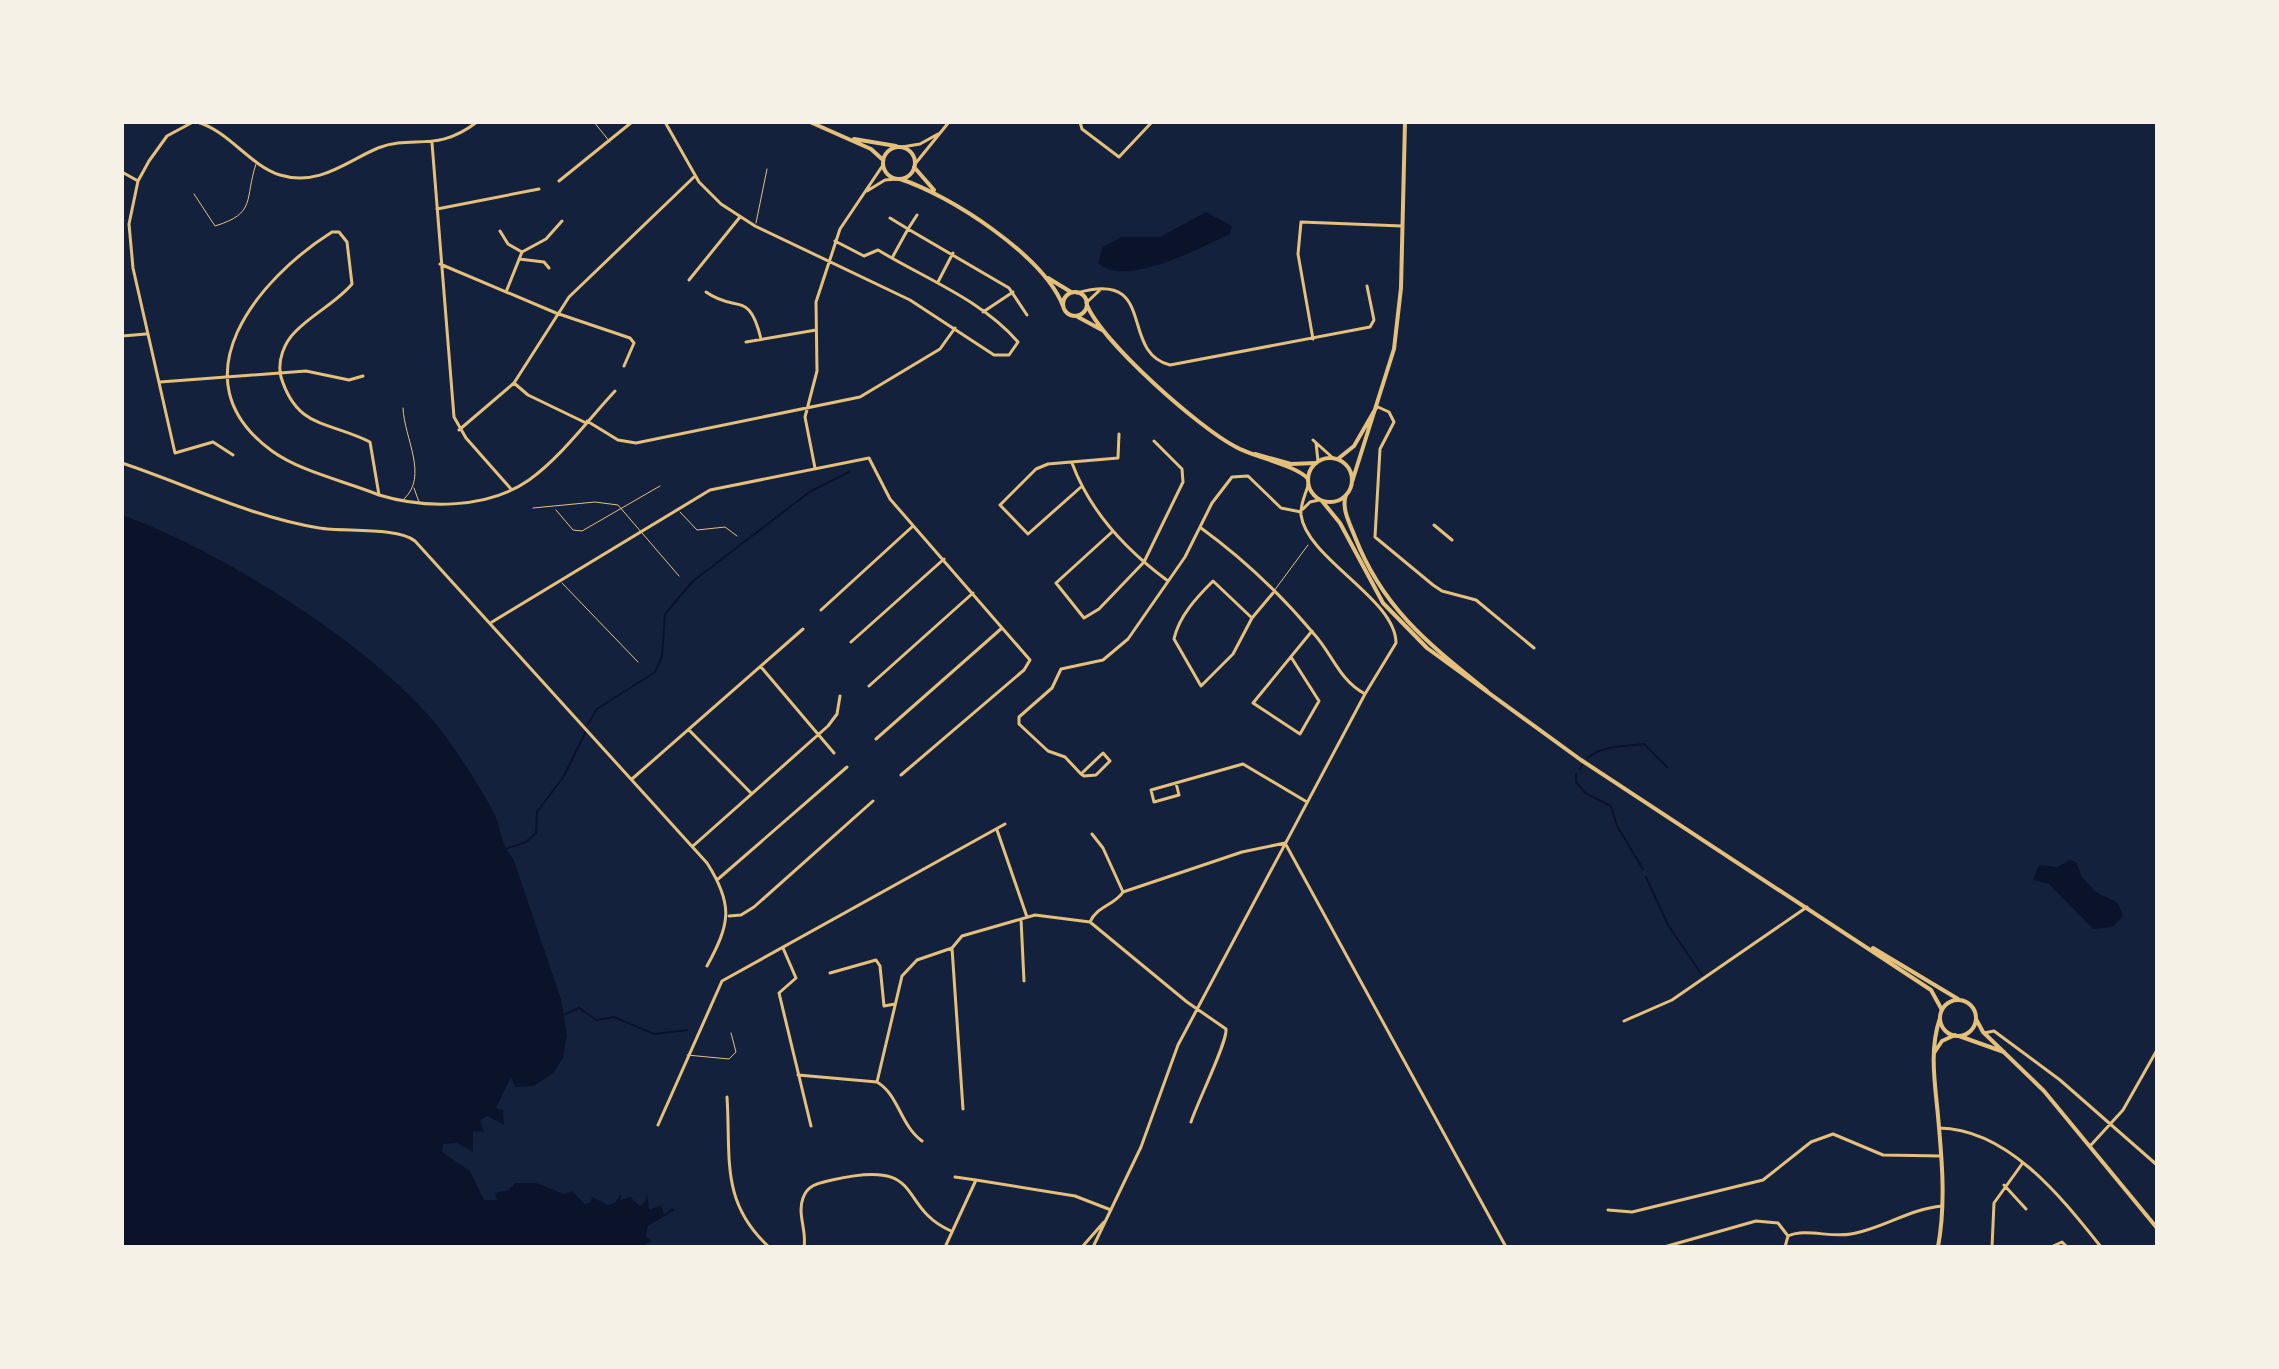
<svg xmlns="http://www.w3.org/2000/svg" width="2279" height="1369" viewBox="0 0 2279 1369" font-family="'Source Serif 4',serif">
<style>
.water{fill:#0b132b}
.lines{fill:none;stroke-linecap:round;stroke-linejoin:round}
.stream{stroke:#0b132b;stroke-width:2}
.service{stroke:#e5c07b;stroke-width:1}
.minor{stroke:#e5c07b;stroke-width:3}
.tertiary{stroke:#e5c07b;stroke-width:4}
.secondary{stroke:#e5c07b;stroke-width:4}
</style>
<rect width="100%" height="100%" fill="#14213d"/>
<path class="water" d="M1206,212L1232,226L1230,234C1202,247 1124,289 1098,263L1103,247L1121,237H1160Z
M122,515C221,550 385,652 446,737C464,762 481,788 495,815C502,830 500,845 513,858L561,999L567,1035L563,1058L553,1073L534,1086L515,1087L511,1077L496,1108L503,1110L504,1125L487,1116L480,1120L484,1132L473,1131V1152L457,1143L443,1144L442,1152L470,1171L484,1200H497L495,1193L509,1190L515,1183H536L564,1194L572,1191L585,1204L591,1202L592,1197L608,1205L615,1203L621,1194V1200L630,1197L640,1206L645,1202L647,1192L649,1210L661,1205L664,1215L672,1208L675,1210L648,1226L646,1237L652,1241L641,1247H122Z
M2070,860L2076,862L2082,877L2096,892L2118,903L2123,916L2113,927L2093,929L2049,884L2033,880L2039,865L2057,867Z"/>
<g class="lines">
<path class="stream" d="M588,724L597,709L655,672L662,656L665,614L693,581L811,491L849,472
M1587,758C1606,744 1623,747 1644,744L1667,767
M1580,769L1582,765
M1576,774V782L1585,793L1611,806L1617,826L1643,869
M505,849L526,842L536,833L537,812L564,776L585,733
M1646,877L1668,925L1702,975
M563,1015L579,1008L596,1020L614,1017L654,1034L687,1030"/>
<path class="service" d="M594,122L610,142
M194,194L215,226C257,213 244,200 256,164
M756,223L767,169
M403,408C404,438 429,476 404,499
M414,488L419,502
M533,508L595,502L618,505L679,576
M556,510L573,530L582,531L660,486
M680,512L697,530L725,527L737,536
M562,583L638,662
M1274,591L1308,545
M687,1055L729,1059L736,1052L731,1033"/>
<path class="minor" d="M193,122L167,136L149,161L138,181L129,224L133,268L175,453L213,442L233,455
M197,122C229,131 249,165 280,175C319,187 347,161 378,148C414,134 435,154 477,122
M665,122L699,182L721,204L755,226L910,300L994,355H1009L1018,342C982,300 924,278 878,250L864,256L835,241
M996,122H1024
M1080,122L1082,129L1119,157L1152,122
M432,143L454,417L466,438L511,489
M902,147L920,144L938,134
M915,164L949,122
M122,172L138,181
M559,181L632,122
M867,191L885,180L897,179
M437,209L539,189
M890,218L908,229L917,215
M500,231L508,244L522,252
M892,258L908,229L1009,288L1027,315
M519,259L544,262L549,268
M440,264L556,313L630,338L634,343L624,366
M689,280L740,217
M938,282L953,253
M506,292L522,252L546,239L562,221
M706,292C737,314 749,289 761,339
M1077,293C1159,269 1118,352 1170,365L1370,327L1374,320L1367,286
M1086,303L1101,289
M983,312L1013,292
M122,336L146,334
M1313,339L1298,254L1301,222L1402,226
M746,342L816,330
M160,382L306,371L349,380L363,376
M514,383L528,395L584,422
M1378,407L1389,412L1394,422L1380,449L1375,537L1433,585L1442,591L1476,600L1534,648
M587,421L618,440L636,443L860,397L940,349L955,328
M459,430L514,383L569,297L694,177
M1313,440L1334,459
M1316,443L1318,461
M122,463C188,485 251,517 319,528C343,532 398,527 415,541L707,863C734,905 730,924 707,966
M1072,463C1090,512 1126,550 1168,581
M815,468L805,417L817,371L816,302L840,229L883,165
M1081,487L1028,534L1000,505L1036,469L1048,464L1118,458L1119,434
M379,495L370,442C328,421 297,429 281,377C277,361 284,343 295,332C312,314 336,303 352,284L347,242L339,232H332C259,278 173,379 272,451C301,472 345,481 379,495C425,509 488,509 529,480C561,457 588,420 615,391
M1303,509L1310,502L1319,500
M1434,525L1452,540
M1201,528C1241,557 1282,596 1314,634C1333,655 1339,680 1365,694
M1112,532L1056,583L1084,618L1099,609L1144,562L1183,482L1182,469L1154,441
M821,610L913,526
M1252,618L1213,581C1197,597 1179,616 1174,639L1201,686L1233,654L1252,618L1273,593
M492,622L710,490L869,458L890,499L1030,660L1024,670L901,775
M851,642L944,559
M1291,657L1319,701L1300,734L1253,703L1312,631
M761,667L834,753
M869,686L973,593
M689,730L751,793
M876,739L1002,628
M1081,774L1103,753L1110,761L1096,775L1084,776L1081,774L1065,757L1048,751L1019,724V717L1052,688L1061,669L1103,660L1128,639L1185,557L1212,503L1232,477L1248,476L1281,508L1301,512
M632,779L803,629
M1176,783L1179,795L1154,802L1151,790L1243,764L1307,802
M997,830L1027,917
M693,846L828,726L837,714L840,696
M717,880L847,767
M1123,892L1242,852L1285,843L1506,1247
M729,916L741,915L754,907L873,801
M1021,919L1024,981
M1090,922C1097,906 1115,905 1123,892L1103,848L1092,834
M783,948L796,978L779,993L811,1126
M952,948L962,936L1035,915L1090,922L1187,1002L1226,1029C1228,1041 1197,1103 1191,1122
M952,948L963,1109
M830,973L876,960L880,966L884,1006L895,1004
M1624,1021L1672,1000L1807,907
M1984,1033L1994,1031L2060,1080L2157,1165
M798,1075L877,1082
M727,1097C731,1158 720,1202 769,1247
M658,1125L722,981L1005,824
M1939,1128C2008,1129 2061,1197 2101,1247
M922,1141C900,1125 899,1095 877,1082L902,976L917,960L952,948
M2091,1145L2123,1110L2157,1050
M955,1177L976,1180
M2004,1185L2026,1209
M1608,1210L1632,1212L1763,1180L1811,1142L1833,1134L1883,1155L1941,1156
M1788,1236C1806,1228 1830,1238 1851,1234C1882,1229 1909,1209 1942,1206
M946,1245L976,1180L1075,1196L1111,1210
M804,1247C807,1231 797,1214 803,1198C808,1184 820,1183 832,1180C928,1158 895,1206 951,1231
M1082,1247L1104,1222
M1093,1247L1141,1147L1178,1045L1365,694L1396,643C1396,599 1307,559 1301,515C1300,504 1306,494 1308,485
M1664,1247L1756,1221L1778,1223L1788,1236
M1785,1247L1788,1236
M1992,1247L1994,1203L2022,1164
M2051,1247L2062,1242L2067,1247"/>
<path class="tertiary" d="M810,122L871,149L882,159
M854,139L896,146
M883 163a16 16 0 1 1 32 0a16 16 0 1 1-32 0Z
M914,167L934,190
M900,179C950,195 1044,256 1063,306
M1048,278L1071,292
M1063 304a12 12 0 1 1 24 0a12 12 0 1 1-24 0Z
M1087,305C1102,342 1199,428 1236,447C1254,457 1298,466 1308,479
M1078,317L1102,330
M1255,454L1291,464L1316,463
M1934,1053L1942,1041L1955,1035
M1938,1247C1946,1204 1942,1160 1938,1116C1935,1083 1929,1050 1940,1018"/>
<path class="secondary" d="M1308 480a22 22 0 1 1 44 0a22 22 0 1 1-44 0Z
M1339,458L1354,446L1376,408
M1352,482L1394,349L1401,288L1405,122
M1346,495C1341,508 1350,524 1355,537C1383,609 1429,644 1487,691
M1322,501L1340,523L1383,603L1427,648L1581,760L1931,990L1942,1010
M1873,948L1958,999
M1940 1018a18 18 0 1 1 36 0a18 18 0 1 1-36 0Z
M1976,1019L1983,1032L2044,1091L2157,1228
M1959,1036L2004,1052"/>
</g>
<rect width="2279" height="1369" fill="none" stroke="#f6f1e7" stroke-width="248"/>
</svg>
